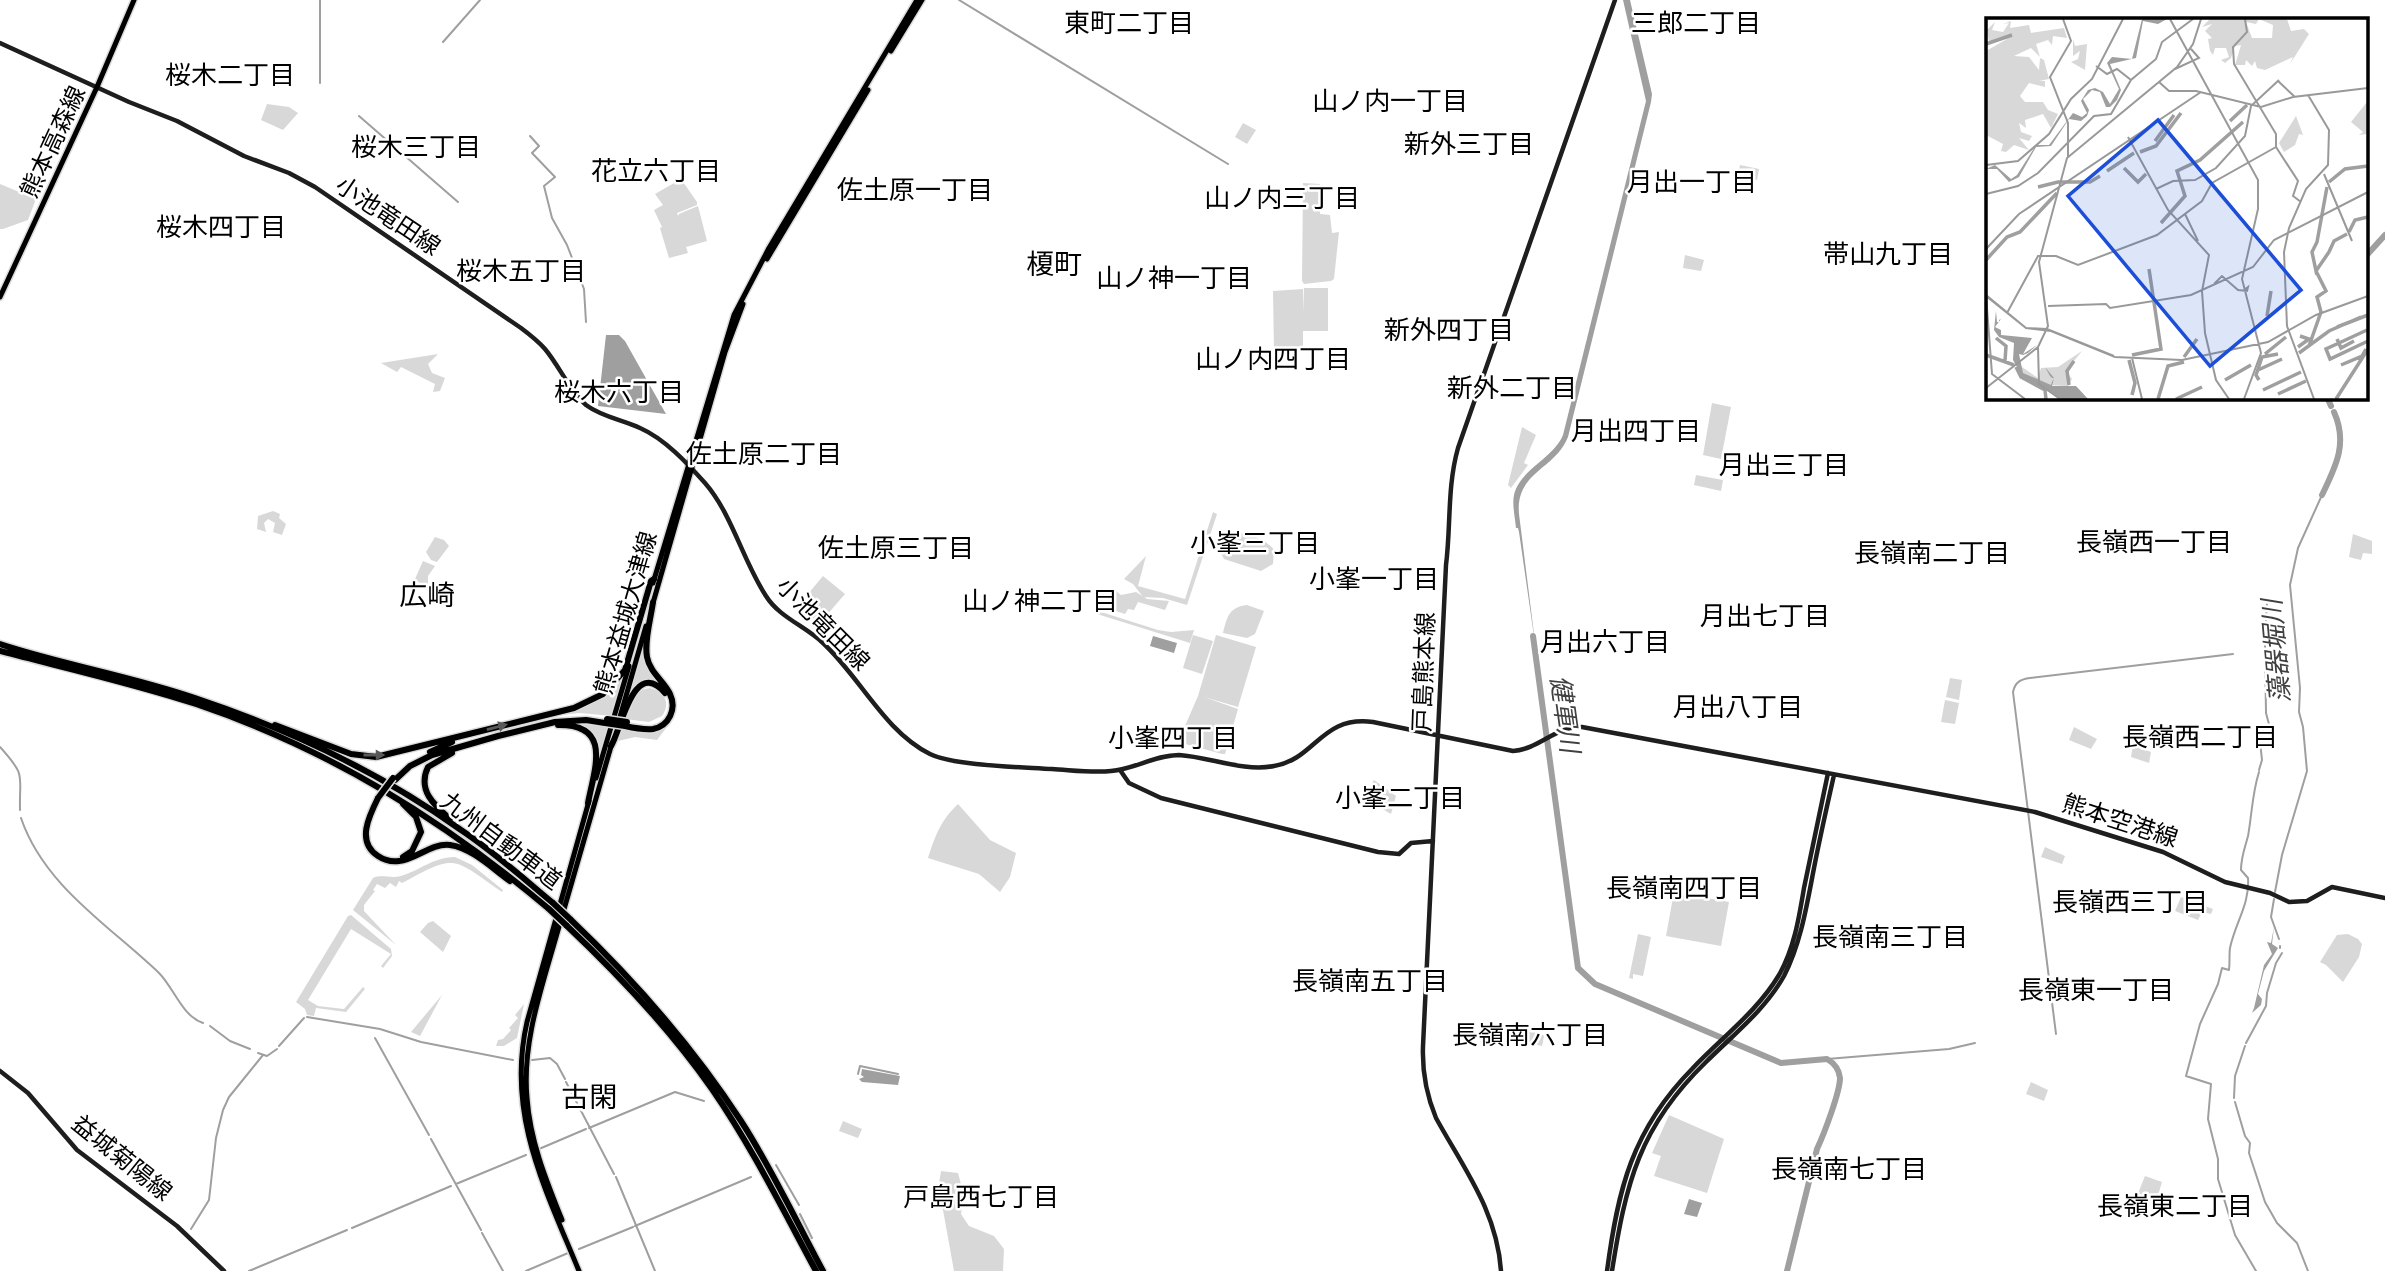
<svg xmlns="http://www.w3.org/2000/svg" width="2385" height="1271" viewBox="0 0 2385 1271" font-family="Signika,'Noto Sans JP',sans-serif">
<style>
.green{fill:#d8d8d8}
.water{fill:#9f9f9f}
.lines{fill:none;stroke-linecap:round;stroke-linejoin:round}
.stream{stroke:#9f9f9f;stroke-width:2}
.river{stroke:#9f9f9f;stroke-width:6}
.primary-casing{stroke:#dbdbdb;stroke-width:8}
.motorway-casing{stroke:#dbdbdb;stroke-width:9}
.secondary{stroke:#1e1e1e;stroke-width:4.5}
.primary{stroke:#000;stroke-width:5}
.motorway{stroke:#000;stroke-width:6}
.motorway-bridge-casing{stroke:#dbdbdb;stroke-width:9;stroke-linecap:butt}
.motorway-bridge{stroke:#000;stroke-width:6}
.oneway{fill:#595959}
.labels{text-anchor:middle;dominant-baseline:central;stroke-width:5;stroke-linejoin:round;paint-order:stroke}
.street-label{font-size:24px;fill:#000;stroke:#fff}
.neighbourhood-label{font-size:26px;fill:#000;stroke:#fff}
.water-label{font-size:26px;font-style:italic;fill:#404040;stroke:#fff}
.quarter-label{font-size:28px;fill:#000;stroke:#fff}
.inset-river{fill:none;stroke:#9f9f9f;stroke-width:3.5}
.inset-road{fill:none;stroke:#999;stroke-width:2}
.view{fill:#1d4ed8;fill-opacity:0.15;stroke:#1d4ed8;stroke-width:3.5}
.inset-edge{fill:none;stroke:#000;stroke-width:3.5}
</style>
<rect width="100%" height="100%" fill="#fff"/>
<path class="green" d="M267,104L289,107L298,113L283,130L261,120Z
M1243,123L1256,130L1247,144L1235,137Z
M1740,165L1759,169L1757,180L1738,176Z
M681,179L697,202V205L677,213L678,216L679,214L698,206L707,241L686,247L688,253L669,258L660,228L662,227L654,210L663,205L655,194Z
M1303,183L1320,184V214L1330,215L1332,233L1339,232L1334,279L1331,281L1304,284L1302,281Z
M0,184L36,199L28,220L3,229H0Z
M1685,255L1704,260L1701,271L1683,268Z
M1304,288H1328V331H1303V350L1274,351L1273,291L1303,289V313Z
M438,354L428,364L432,373L445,378L440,391L433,392L435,384L401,367L397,372L381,363Z
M1712,403L1731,407L1721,459L1703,455Z
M1522,427L1536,435L1524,463L1528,465L1511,488L1508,485Z
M1696,475L1723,480L1721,491L1694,485Z
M273,511L280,514L279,518L286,524L282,535L273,532L275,523L268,519L264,523L266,532L257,529L258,516Z
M1213,512L1217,514L1187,605L1163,598L1143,597L1133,584L1124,579L1146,556L1138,586L1185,599Z
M1227,532C1241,530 1267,539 1274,550L1273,564L1261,571L1224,559L1218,547L1220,538Z
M2353,534L2372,541V554L2363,553L2361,560L2349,557Z
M435,537L444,540L449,546L437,562L431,560L426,552Z
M423,561L435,566L428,576V585L421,584L415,579Z
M823,576L845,594L819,624L798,606Z
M1115,590L1121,595L1136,592L1147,599L1169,601L1165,610L1138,602L1134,610L1128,609L1125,614L1110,609L1112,603L1107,601L1110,591Z
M1247,605L1264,611L1255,634L1247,638L1223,633C1227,617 1229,607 1247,605Z
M1098,611L1158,630L1171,632L1194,630L1190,643L1097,614Z
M1193,635L1213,641L1202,674L1183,668Z
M1216,635L1256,647L1238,707L1204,697L1238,709L1225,754H1222L1178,742L1198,696Z
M642,649L645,650L665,689L639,685L630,691Z
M625,673L613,716L579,713L552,716C583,704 605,701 625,673Z
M1950,678L1962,680L1959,700L1946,697Z
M650,688C665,692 671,703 662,716L649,722L625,719C630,704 633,690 650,688Z
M1945,700L1959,703L1955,724L1941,722Z
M675,710L673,719L657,740L635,737L618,741L622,727L651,731Z
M573,721L611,724L599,764C596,735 598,736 573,721Z
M2074,727L2097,739L2091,749L2069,740Z
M2133,745L2151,752L2149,763L2131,757Z
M1374,780L1396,796L1391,814L1363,798Z
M958,804L990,840L1016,853L1010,877L1000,892L979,874L928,858C935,836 941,820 958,804Z
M2045,847L2065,856L2062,864L2041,857Z
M455,857L472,865L503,890L502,892C452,857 457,853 402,883L399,881L396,887L390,883L385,888L377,884L373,890L375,891L364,905V911L396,945L353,910L373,878C382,874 391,879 401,876C421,870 431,858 455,857Z
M1674,892L1729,902L1721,946L1666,936Z
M2181,897L2213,909L2211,914L2202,912L2198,920L2175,911Z
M351,915L391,949L392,956L383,968L381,966L391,954L351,929L308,1000L318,1006L344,1009L363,987L365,989L346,1012L316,1008L314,1016L307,1015L305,1009L296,1002L348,916Z
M433,921L451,936L443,952L420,932L428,923Z
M1638,934L1651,937L1643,976L1633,974V979L1629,978Z
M2348,934L2358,939L2362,944L2359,957L2343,982L2326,965L2320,962L2337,935Z
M442,995L420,1036L411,1032Z
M524,1004L517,1038L504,1046H496L498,1040L503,1039L511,1030L509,1028L518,1018L515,1015Z
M1522,1029L1538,1031L1544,1036L1542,1046L1519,1041Z
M2031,1082L2048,1090L2044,1101L2026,1094Z
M1669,1115L1724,1139L1707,1193L1654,1176L1661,1156L1652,1153Z
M843,1121L862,1129L858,1138L839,1131Z
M941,1171L958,1173L964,1195L961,1214L969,1226L994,1236L1004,1249L1003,1271H954L943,1210L938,1189Z
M2145,1176L2162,1182L2156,1202L2137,1196Z"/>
<path class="water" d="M1623,0H1630L1652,94L1651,102L1568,437C1555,470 1515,472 1519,514L1536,650L1519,532L1518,528H1516C1515,517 1512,505 1514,495C1520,469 1553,459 1563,435L1646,101Z
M606,335H619L625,341L666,414L598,406Z
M1153,636L1177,643L1174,653L1150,646Z
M2274,927L2272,944L2278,948L2264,971L2258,994L2262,999L2261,1005L2252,1013L2244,1033L2254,1008L2264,965L2272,954L2267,942L2271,943Z
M862,1069L900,1076L898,1085L862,1082L859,1079L864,1077L861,1075Z
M1689,1199L1702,1203L1697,1217L1684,1214Z"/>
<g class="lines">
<path class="stream" d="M320,0V83
M959,0L1228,164
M443,42L480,0
M359,116L458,202
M530,136L539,146L532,153L555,177L544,186L552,218L567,245L584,289L586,322
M2273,603L2284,601
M2265,639L2267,604
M2260,732H2271L2266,713L2265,645
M2259,733L2262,760L2259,770
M0,747C27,777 19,774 20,810
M21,818C44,886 110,926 159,973C174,988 182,1016 203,1023
M2275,892L2282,855L2307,771L2303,727L2299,712L2300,688L2290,585L2298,548L2322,495
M2274,899L2271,917L2279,939
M2280,946V948
M307,1017L380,1029L421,1042L513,1060
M210,1026L230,1041L250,1049
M2056,1034L2013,692C2015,682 2021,679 2030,678L2233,654
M375,1038L429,1135
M2246,1043L2266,1006L2267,993L2276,963L2282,953
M279,1046L304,1018
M258,1053L267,1056L277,1049
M1827,1059L1949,1049L1975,1043
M532,1060L550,1058L557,1064L565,1079
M858,1074L860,1066L898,1074
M566,1082L614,1174
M2234,1098L2235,1076L2245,1046
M2235,1102L2245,1136L2250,1143L2249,1153L2265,1202L2277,1223L2297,1243L2308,1271
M589,1128L675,1092L704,1101
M431,1139L481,1230
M539,1149L586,1129
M776,1165L799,1205
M616,1177L655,1271
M456,1184L526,1155
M800,1214L812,1238
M635,1226L751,1177
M352,1228L451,1186
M191,1229L209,1200L216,1138L223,1110L229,1097L263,1055
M482,1233L503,1271
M579,1249L633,1227
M249,1271L347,1230
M526,1271L568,1253
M2256,1271L2235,1235L2218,1179V1159L2208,1119L2211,1084L2186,1076L2200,1024L2218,984L2222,968L2229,970C2230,962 2229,955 2230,948C2235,923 2250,904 2248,878L2241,870C2241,857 2245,848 2248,836C2252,814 2252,794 2259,772"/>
<path class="river" d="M2366,256L2385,235
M2327,397L2331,406
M2322,495C2336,466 2348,443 2334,412
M1533,636L1578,968L1595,984L1781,1063L1827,1059C1834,1063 1839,1069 1840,1078C1840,1092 1824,1134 1817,1149L1787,1271"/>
<defs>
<path id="primary" d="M891,51L922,0
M767,259L868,90
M0,297L97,87L134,0
M653,583L734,315L769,248L917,0
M653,603L725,352L743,304
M620,717L646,626
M596,778L629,666
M562,1220C546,1180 530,1141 527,1098C522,1043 541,990 556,937C574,873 593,808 612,743
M579,1271C545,1188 506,1114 527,1022L589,801"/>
<path id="motorway" d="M0,644C64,665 131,676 195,698C288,729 381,773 461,830C494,852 523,878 553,903
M0,651C65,668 132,683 196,704C329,749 442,819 549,909
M275,725L351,754L376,757L574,708L603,694L625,670L651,581L654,579
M558,725C612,724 595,767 588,803
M625,726C634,728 644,730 653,729C669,726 677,709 670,694C664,681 650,673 647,657C644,640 651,618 653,602
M611,746C621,731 633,656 665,693
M430,752L452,742
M395,780L410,766L432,755L498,736L555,722L586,720L605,723
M378,798C369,816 356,842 378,856C384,860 392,862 399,861C417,859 431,843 450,845C472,848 493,869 510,881
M450,819C434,805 417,790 428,767L452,753
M403,857L412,851L421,832L416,817L403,804
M570,919C634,980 693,1047 741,1121C772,1169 796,1221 823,1271
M566,925C619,975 670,1029 712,1089C752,1147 783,1210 816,1271"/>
</defs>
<use href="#primary" class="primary-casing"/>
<use href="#motorway" class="motorway-casing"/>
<path class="secondary" d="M0,43L129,102L177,121L244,156L289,173L315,187L521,328C529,334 538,341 545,349C560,367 569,390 586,405C602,417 623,420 640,428C665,439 687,463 705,483C732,514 743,561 766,596C779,617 805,626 823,643C860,677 884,731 930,754C954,766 1023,767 1052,769C1071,770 1092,773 1111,771C1135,769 1155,755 1179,755C1210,757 1243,772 1274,766C1316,759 1321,715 1373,722L1513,751C1540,749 1555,726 1582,727L2035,812L2163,852L2225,882L2270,893L2289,902L2307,901L2332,887L2385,898
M1120,770L1129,783L1161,798L1378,852L1399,854L1411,843L1433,841
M0,1071L28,1093L77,1150L177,1226L224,1271
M1501,1271C1497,1211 1464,1169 1436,1118C1426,1094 1422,1072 1423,1046L1446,565C1451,526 1447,487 1458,448L1615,0
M1607,1271C1618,1189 1632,1130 1692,1069C1721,1038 1757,1012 1779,975C1794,949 1799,918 1804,888C1812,850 1820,812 1828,773
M1612,1271C1626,1183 1639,1127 1706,1062C1733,1035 1765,1010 1784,976C1801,943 1807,904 1814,868C1820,837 1827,806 1834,775"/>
<use href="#primary" class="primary"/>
<use href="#motorway" class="motorway"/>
<defs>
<path id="motorway-bridge" d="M607,719L627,722
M605,723L625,726
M378,798L393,778
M553,903L570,919
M549,909L566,925"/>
</defs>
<use href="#motorway-bridge" class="motorway-bridge-casing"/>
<use href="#motorway-bridge" class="motorway-bridge"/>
</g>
<defs><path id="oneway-solid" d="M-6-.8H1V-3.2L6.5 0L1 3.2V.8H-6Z" transform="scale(1.75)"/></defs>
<g class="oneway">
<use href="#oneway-solid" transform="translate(497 727) rotate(-15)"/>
<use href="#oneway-solid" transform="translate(374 755)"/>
</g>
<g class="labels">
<g class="street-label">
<text transform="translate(53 142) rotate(-65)">熊本高森線</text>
<text transform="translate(388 216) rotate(34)">小池竜田線</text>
<text transform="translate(626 613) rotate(-74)">熊本益城大津線</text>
<text transform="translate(823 624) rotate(45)">小池竜田線</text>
<text transform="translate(1424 672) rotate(-88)">戸島熊本線</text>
<text transform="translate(2120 821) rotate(18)">熊本空港線</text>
<text transform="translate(501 841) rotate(37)">九州自動車道</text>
<text transform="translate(122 1158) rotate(39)">益城菊陽線</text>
</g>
<g class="neighbourhood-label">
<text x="1129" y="24">東町二丁目</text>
<text x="1696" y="24">三郎二丁目</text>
<text x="230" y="76">桜木二丁目</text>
<text x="1390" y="102">山ノ内一丁目</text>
<text x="1469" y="145">新外三丁目</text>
<text x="416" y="148">桜木三丁目</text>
<text x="656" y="172">花立六丁目</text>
<text x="1692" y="183">月出一丁目</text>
<text x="915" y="191">佐土原一丁目</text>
<text x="1282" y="199">山ノ内三丁目</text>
<text x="221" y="228">桜木四丁目</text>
<text x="1888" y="255">帯山九丁目</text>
<text x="521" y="272">桜木五丁目</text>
<text x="1174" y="279">山ノ神一丁目</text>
<text x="1449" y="331">新外四丁目</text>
<text x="1273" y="360">山ノ内四丁目</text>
<text x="1512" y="389">新外二丁目</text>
<text x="619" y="393">桜木六丁目</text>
<text x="1636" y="432">月出四丁目</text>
<text x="764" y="455">佐土原二丁目</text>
<text x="1784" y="466">月出三丁目</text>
<text x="2154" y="543">長嶺西一丁目</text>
<text x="1255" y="544">小峯三丁目</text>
<text x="896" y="549">佐土原三丁目</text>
<text x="1932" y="554">長嶺南二丁目</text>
<text x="1374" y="580">小峯一丁目</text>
<text x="1040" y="602">山ノ神二丁目</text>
<text x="1765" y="617">月出七丁目</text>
<text x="1605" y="643">月出六丁目</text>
<text x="1738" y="708">月出八丁目</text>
<text x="2200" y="738">長嶺西二丁目</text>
<text x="1173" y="739">小峯四丁目</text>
<text x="1400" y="799">小峯二丁目</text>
<text x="1684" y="889">長嶺南四丁目</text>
<text x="2130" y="903">長嶺西三丁目</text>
<text x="1890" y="938">長嶺南三丁目</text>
<text x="1370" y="982">長嶺南五丁目</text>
<text x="2096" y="991">長嶺東一丁目</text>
<text x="1530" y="1036">長嶺南六丁目</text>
<text x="1849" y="1170">長嶺南七丁目</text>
<text x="981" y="1198">戸島西七丁目</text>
<text x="2175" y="1207">長嶺東二丁目</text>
</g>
<g class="water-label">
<text transform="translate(2277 651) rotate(-95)">藻器堀川</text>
<text transform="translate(1564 714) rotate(82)">健軍川</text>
</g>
<g class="quarter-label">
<text x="1054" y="265">榎町</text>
<text x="427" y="596">広崎</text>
<text x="589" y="1098">古閑</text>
</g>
</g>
<g transform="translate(1986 18)">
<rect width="382" height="382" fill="#fff"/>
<path d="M224,1H273L270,6L260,4L266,20H286L287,7L273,1H301L305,13L318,11L323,16L304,46L307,39L279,52L271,50L269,43L266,48L260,42L259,47H249L255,27L249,28L245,40L239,45L235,42L243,39L240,30H229L227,37L224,33L222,21L226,20L219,13L226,6L216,9ZM25,3L24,10L43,7L45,15L78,10L81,20L67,18L66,27L62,22L50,26L54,39L45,30L28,38L43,39L53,52L54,40L58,42L63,61L53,63H59V69L43,65L34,78L39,84H57L62,92L72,96L65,110L57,96L39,102L40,110L33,105L35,114L46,118L43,123L33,120L43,132L28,127L20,134L15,133L17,126L0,117V33L21,21L3,24L1,12L9,4L6,12L17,14L23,5L17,6ZM87,21L89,28L101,26L99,52L85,44L92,41L94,33L87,38ZM381,84V116L373,117L377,114L365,104ZM310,98L317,117L313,116L309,127L298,134L293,125ZM96,333L80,353L86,361L82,368L58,367L37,355L33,347L52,360L55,350L72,349Z" fill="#d8d8d8"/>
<path d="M156,1H181L172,6L157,3L150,40L124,46L135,72L131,82L124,89H120L114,74L106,72L97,81L103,92L101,98L95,103L83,101L65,128L50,129L33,159L23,164L11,151H0L9,147L25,161L31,157L50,127H63L87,95L96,99L101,95L95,83L102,72L109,70L117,74L124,86L133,71L121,45L126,39L146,41ZM10,293L11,304H13V302L15,301L9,309L15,312V317L46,320L37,336L51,327L42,335L37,337L33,336L37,355L65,367L66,364L68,360H66L64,358L59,349L68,360L66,368H90L102,381H75L36,358L27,342L28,325L13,319L8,312Z" fill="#9f9f9f"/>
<path class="inset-river" d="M0,26L26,17M244,103L261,87M169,123L188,97M154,134L170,128L195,95M138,150L152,164L160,156M121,153L148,135M343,164L359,151L382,148M52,169L72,164H104L114,158M341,169L331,224L326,234L330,253L343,234M175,205L199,178L191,153L214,142L257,104M363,214L369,202L382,199M343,234L348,223L361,216M0,242L21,219L34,214L71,175M281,298L285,273M351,309L382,297M10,320L20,328L19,343M351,321L355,330L368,323M353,325L340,331L344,341L382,323M353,325L381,312M323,328L335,294L331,279L340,273L330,253M312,329L323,321L314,318M313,335L343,313L375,299M279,336L300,319M0,337L28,347M146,337L175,331L163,251M198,339L211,321M143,342L149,365L146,377M355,347L376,338L380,331M30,349L35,359L59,372L60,381M272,352L296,341M239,362L265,347M273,362L270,357L276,339L292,336M83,367L81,353L88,343M277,372L315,354M292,376L320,363M172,381L182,348L198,344M190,381L216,369M350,381L382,331"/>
<path class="inset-road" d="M77,1L85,23L64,59L82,105V140M184,1L272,162V191L256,261L275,335L258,381M259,1L261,14L247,29L248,46L290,116V129L312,163L307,178L315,184M110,48L121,56L131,51L145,62M189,51L213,40L205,31M292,63L309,79M173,64L183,73H210L275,89L307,79L382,70M322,77L343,112L342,147L320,171L303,210L298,234L301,308L328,381M142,119L182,192L223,237L216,273L219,315L230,362L243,381M0,147L32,143L63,116L85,81L106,61L137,1M338,156L366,223M170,171L187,163L209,162L230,150L259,118L265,88L293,62M0,176L32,168L52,155L108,98L125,96L145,62L170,41L176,24L207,1M199,196L212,223M0,231L33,196L215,74M228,266L236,258L252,272L261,273L262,269L258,272M0,277L6,356L39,381M0,277L40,310L61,311L128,338M0,278L40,310L65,313L129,339L196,342L282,324L330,297L382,278M62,288L120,286L124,290L205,277L267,249L288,222L382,174M21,295L52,238H70L92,247L171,217L216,183L226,165L290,129M52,329L53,366L74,381M146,340L156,381M0,370L52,329L62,308L53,244L81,140L191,49L207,26L215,1"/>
<path class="view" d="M172,102L315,272L224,348L82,178Z"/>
<rect width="382" height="382" class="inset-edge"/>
</g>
</svg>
